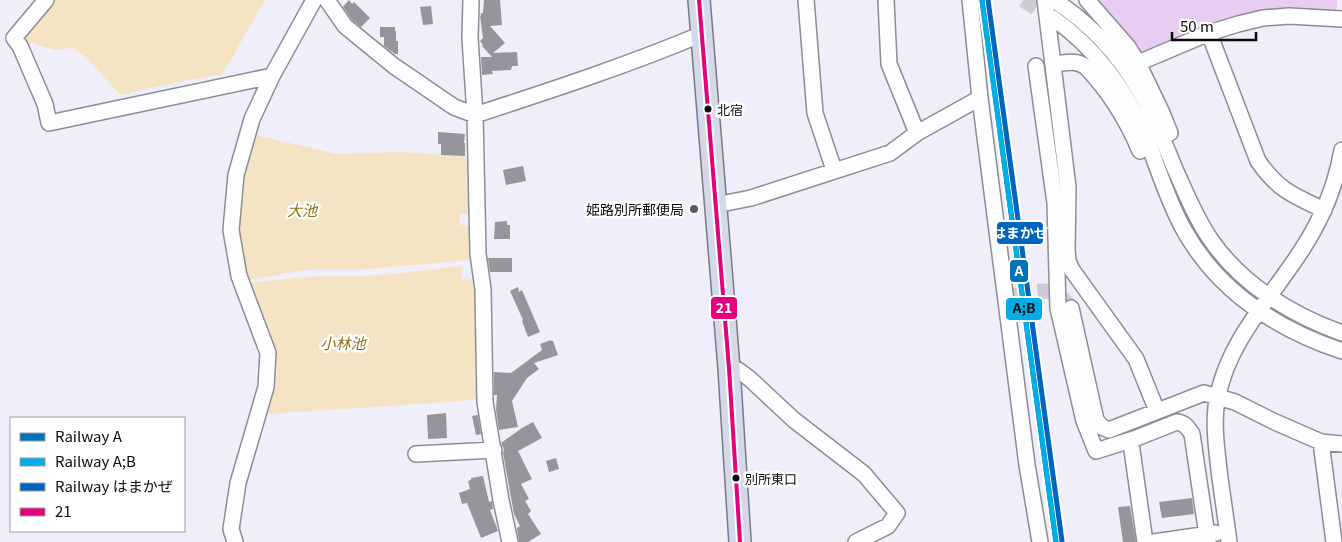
<svg xmlns="http://www.w3.org/2000/svg" width="1342" height="542" viewBox="0 0 1342 542" font-family="Georgia,'Noto Sans JP',serif">
<style>
.green{fill:#e6cdf1}
.water{fill:#f5e4c3}
.building{fill:#95959c}
.lines{fill:none;stroke-linecap:round;stroke-linejoin:round}
.minor-tunnel{stroke:#cdccd6;stroke-width:15;stroke-dasharray:15 8;stroke-linecap:butt}
.minor-casing{stroke:#8e8d93;stroke-width:18}
.highway-casing{stroke:#7b7a80;stroke-width:24}
.minor{stroke:#fdfcfe;stroke-width:15}
.highway{stroke:#d3d8ea;stroke-width:21}
.bus-1-casing{stroke:#fff;stroke-width:8}
.bus-1{stroke:#e5007d;stroke-width:4}
.rail-1-casing{stroke:#fff;stroke-width:9}
.rail-2-casing{stroke:#fff;stroke-width:9}
.rail-3-casing{stroke:#fff;stroke-width:9}
.rail-1{stroke:#0072bc;stroke-width:5}
.rail-2{stroke:#01ade7;stroke-width:5}
.rail-3{stroke:#0065bd;stroke-width:5}
.bus-dot{fill:#0b0b0b;stroke:#fff;stroke-width:2}
.poi-dot{fill:#5b5a5f;stroke:#fff;stroke-width:2}
.labels{text-anchor:middle;dominant-baseline:central;stroke-width:5;stroke-linejoin:round;paint-order:stroke}
.bus-label{font-size:13px;fill:#0b0b0b;stroke:#fff;text-anchor:start}
.poi-label{font-size:14px;fill:#0b0b0b;stroke:#fff;text-anchor:end}
.water-label{font-size:15px;font-style:italic;fill:#917112;stroke:#fff}
.line-badge{stroke:#fff;stroke-width:2}
.badge-label{font-size:14px;text-anchor:middle;font-weight:bold;fill:#fff}
.pale-badge-label{font-size:14px;text-anchor:middle;font-weight:bold;fill:#111}
</style>
<rect width="100%" height="100%" fill="#efeefa"/>
<path class="green" d="M1095,0H1337V8L1332,13L1272,10L1229,19L1142,52Z"/>
<path class="water" d="M48,0H265L222,75L188,80L120,95L86,57L72,48L55,50L24,41V35Z
M256,135L337,154L403,152L468,157L466,176L469,214H459L460,225H469L470,257L468,260L369,269L306,270L248,280L239,234L240,199Z
M462,266V279L473,280L478,350L474,378L479,398L463,401L267,414C271,400 277,384 277,369C278,343 259,307 250,283L302,277L384,275Z"/>
<path class="building" d="M349,0L352,4L354,2L370,18L361,27L352,20L343,7Z
M484,0H500L502,25L490,26L505,43L493,53L517,52L518,66H512L511,70L492,71L493,74L482,75L481,57H492L482,46L483,45L480,41L483,38L480,15L481,16V13H483Z
M431,6L433,24L423,25L420,7Z
M380,27H395V31H396V41H398V54H395L384,46V37H380Z
M438,132L465,134L464,143H465V156L441,155V144H438Z
M523,166L526,181L506,185L503,170Z
M507,221V225H510V239H494L495,222Z
M488,258H512V272H490Z
M518,287L519,292L522,290L540,332L528,337L522,321L523,320L510,291Z
M551,340V341H553L558,355L534,363L539,369L527,378L512,401L518,427L499,430L496,410L497,395H494V372L511,373L542,350L540,344Z
M446,413L447,438L428,439L427,415Z
M478,415L481,434L476,435L472,416Z
M533,422L542,438L518,451L532,479L521,484L529,499L525,501L531,511L528,514L541,534L528,542H519L517,528L520,526L514,514L503,453L504,449L501,443L522,428Z
M556,458L559,469L549,472L546,461Z
M483,476L489,502L492,501L493,509L490,510L498,531L481,538L467,503L462,504L459,493L470,489L468,481L471,480V478Z
M1192,498L1194,514L1162,518L1159,502Z
M1130,506L1136,542H1123L1118,507Z"/>
<g class="lines">
<path class="minor-tunnel" d="M1023,0L1053,18
M1015,296C1020,293 1026,293 1031,292C1050,289 1060,293 1071,308"/>
<defs>
<path id="minor" d="M46,0L14,38L20,46L45,104L49,123L272,76
M327,0L345,26L394,66L454,107L475,115C552,90 628,65 702,34
M471,0L470,38L475,115L478,254L483,289L485,402L501,500L510,542
M806,0L815,113L834,170
M886,0L889,64L917,133
M970,0L980,98L1027,465L1040,542
M1045,0L1068,187L1067,250L1068,261L1072,270L1136,359L1157,411
M1054,0C1089,23 1118,53 1139,90C1154,115 1164,143 1175,169C1186,193 1196,219 1211,240C1242,285 1292,315 1342,333
M1087,0L1128,47L1138,63L1162,113L1170,133
M1053,18C1095,48 1125,88 1145,135C1158,167 1167,200 1184,230C1218,291 1277,329 1342,351
M1209,33L1258,161C1279,191 1293,195 1324,210
M1138,63L1209,33L1238,24L1263,18L1289,16L1342,19
M1054,64C1065,63 1076,59 1086,67C1109,91 1127,120 1140,151
M1036,66L1055,203L1058,308L1084,421L1096,451L1134,439
M716,205L751,198L890,153L917,133L980,98
M1071,308L1096,420L1102,427L1109,430L1204,393L1235,402L1275,422L1321,442L1342,444
M729,368L738,370L750,379L794,420L864,474L897,513L888,526L856,542
M1321,442L1334,542
M416,454L494,450
M235,542L231,529L238,483L266,387L268,353L239,276L231,230L236,175L252,119L272,76L314,0
M1145,542L1131,443L1134,439L1177,422C1185,423 1188,428 1192,434L1208,542
M1154,542L1216,533
M1229,542C1226,521 1223,499 1220,478C1217,451 1212,422 1218,395C1228,347 1260,310 1288,270C1315,233 1334,196 1342,150"/>
<path id="highway" d="M699,0L729,368L740,542"/>
</defs>
<use href="#minor" class="minor-casing"/>
<use href="#highway" class="highway-casing"/>
<use href="#minor" class="minor"/>
<use href="#highway" class="highway"/>
<defs>
<path id="bus-1" d="M699,0L729,368L740,542"/>
</defs>
<use href="#bus-1" class="bus-1-casing"/>
<use href="#bus-1" class="bus-1"/>
<defs>
<path id="rail-1" d="M982,0L1056,542"/>
<path id="rail-2" d="M982,1L1056,542"/>
<path id="rail-3" d="M988,0L1062,541"/>
</defs>
<use href="#rail-1" class="rail-1-casing"/>
<use href="#rail-2" class="rail-2-casing"/>
<use href="#rail-3" class="rail-3-casing"/>
<use href="#rail-1" class="rail-1"/>
<use href="#rail-2" class="rail-2"/>
<use href="#rail-3" class="rail-3"/>
</g>
<g class="bus-dot">
<circle cx="708" cy="109" r="4.5"/>
<circle cx="736" cy="478" r="4.5"/>
</g>
<circle class="poi-dot" cx="694" cy="209" r="5"/>
<g class="labels">
<g class="bus-label">
<text x="717" y="109">北宿</text>
<text x="745" y="478">別所東口</text>
</g>
<g class="poi-label">
<text x="684" y="209">姫路別所郵便局</text>
</g>
<g class="water-label">
<text x="302" y="209">大池</text>
<text x="343" y="342">小林池</text>
</g>
</g>
<g class="line-badge">
<rect x="996" y="221" width="48" height="24" rx="5" fill="#0065bd"/>
<rect x="1009" y="259" width="20" height="24" rx="5" fill="#0072bc"/>
<rect x="710" y="296" width="28" height="24" rx="5" fill="#e5007d"/>
<rect x="1005" y="297" width="38" height="24" rx="5" fill="#01ade7"/>
</g>
<g class="badge-label">
<text x="1020" y="238">はまかぜ</text>
<text x="1019" y="276">A</text>
<text x="724" y="313">21</text>
</g>
<g class="pale-badge-label">
<text x="1024" y="313">A;B</text>
</g>
<rect x="10" y="417" width="175" height="115" fill="#ffffff" stroke="#9d9d9d"/>
<rect x="20" y="433" width="25" height="8" fill="#0072bc" stroke="#9d9d9d"/>
<text x="55" y="442" font-size="15" fill="#0b0b0b">Railway A</text>
<rect x="20" y="458" width="25" height="8" fill="#01ade7" stroke="#9d9d9d"/>
<text x="55" y="467" font-size="15" fill="#0b0b0b">Railway A;B</text>
<rect x="20" y="483" width="25" height="8" fill="#0065bd" stroke="#9d9d9d"/>
<text x="55" y="492" font-size="15" fill="#0b0b0b">Railway はまかぜ</text>
<rect x="20" y="508" width="25" height="8" fill="#e5007d" stroke="#9d9d9d"/>
<text x="55" y="517" font-size="15" fill="#0b0b0b">21</text>
<path d="M1172 32v8h84v-8" fill="none" stroke="#0b0b0b" stroke-width="2.5"/>
<text x="1180" y="32" font-size="15" fill="#0b0b0b" stroke="#ffffff" stroke-width="4" paint-order="stroke">50 m</text>
</svg>
